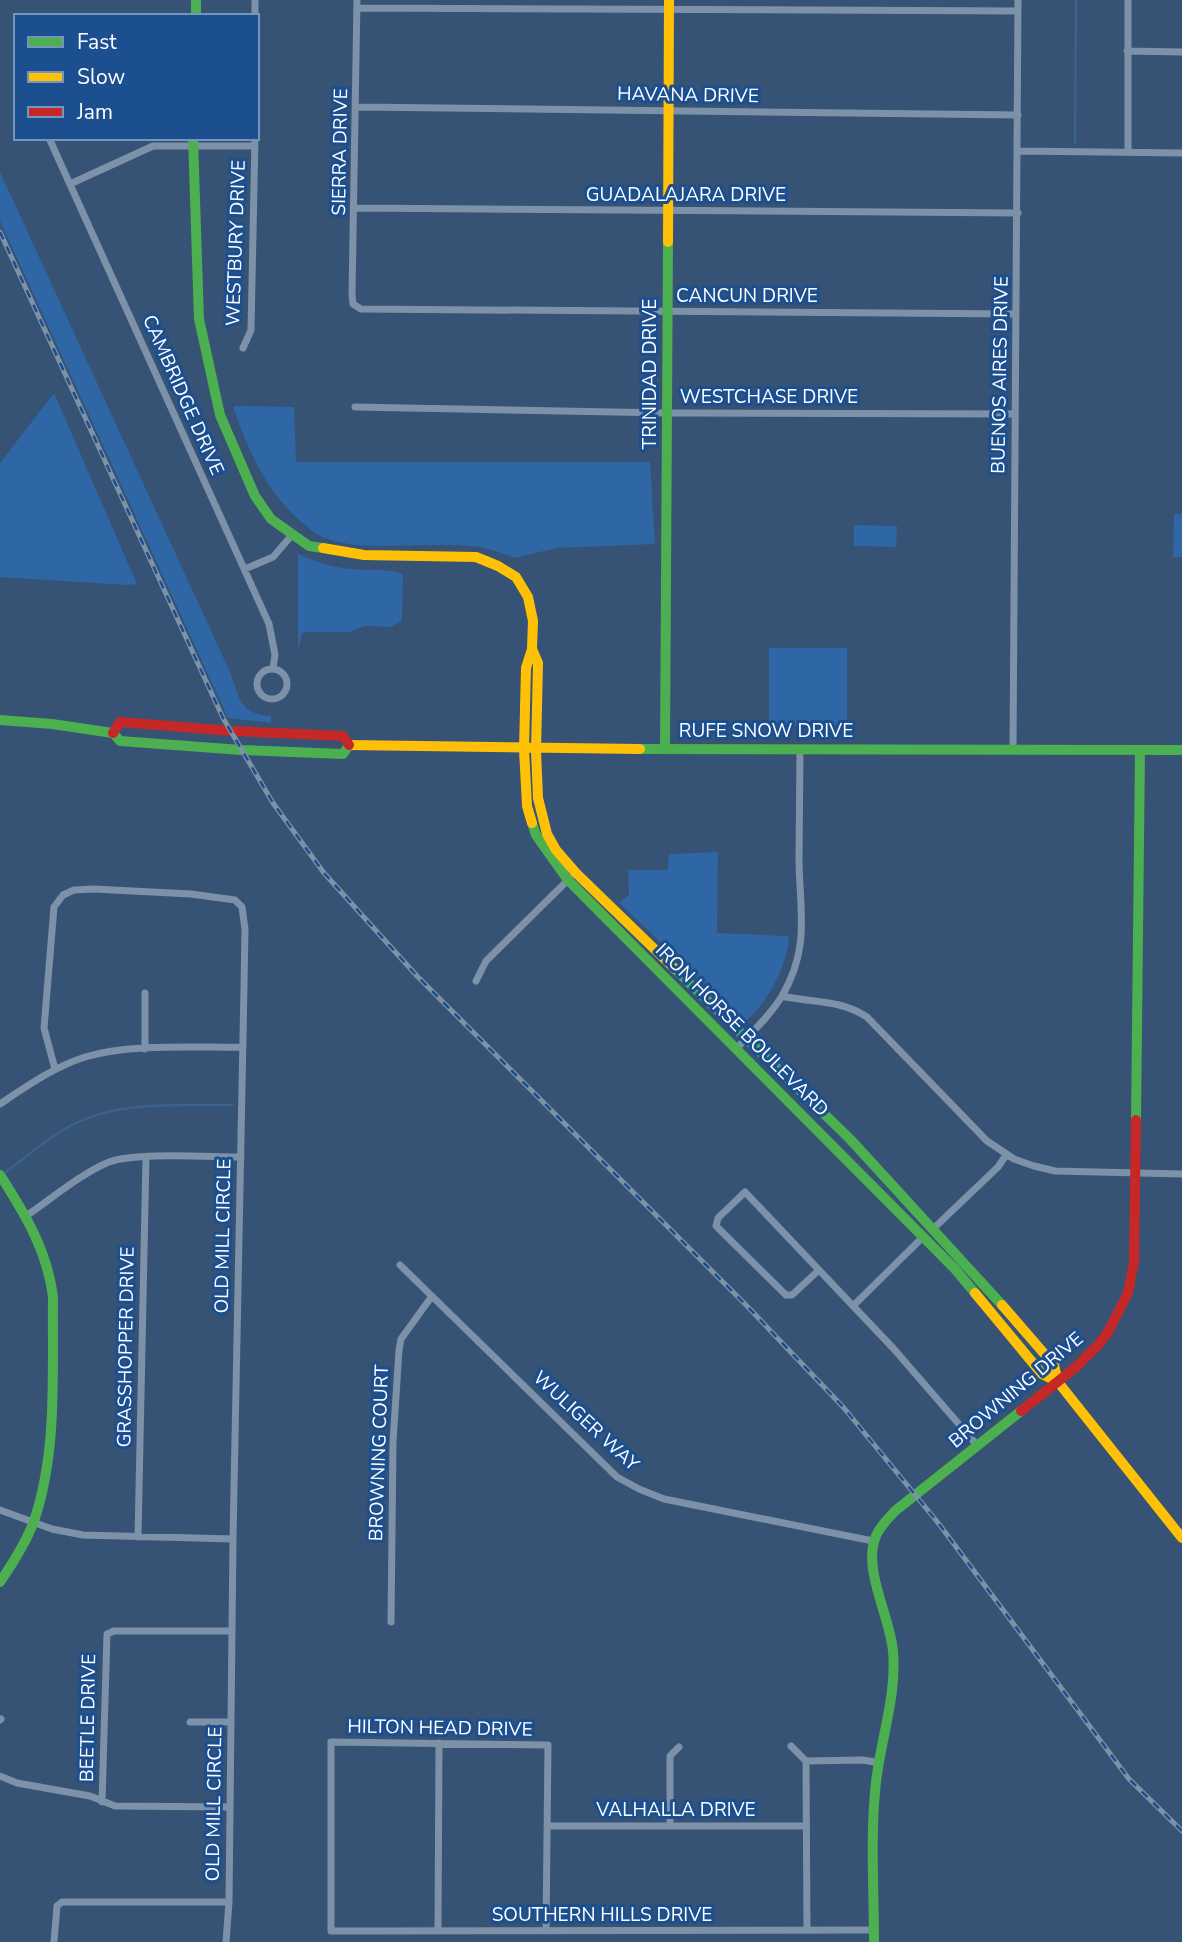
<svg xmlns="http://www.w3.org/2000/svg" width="1182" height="1942" viewBox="0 0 1182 1942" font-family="'Nunito Sans',sans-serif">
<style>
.green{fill:#2f66a5}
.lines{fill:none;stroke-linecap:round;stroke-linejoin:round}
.stream{stroke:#3b618d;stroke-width:2.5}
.street{stroke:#7d92a8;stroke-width:7}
.fast{stroke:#4caf50;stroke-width:10}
.slow{stroke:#ffc107;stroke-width:10}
.jam{stroke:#c62828;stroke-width:10}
.rail-casing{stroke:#7e92a7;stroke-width:5}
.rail{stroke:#1b4f8f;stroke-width:2.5;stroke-dasharray:8;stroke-linecap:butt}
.labels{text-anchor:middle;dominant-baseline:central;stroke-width:6;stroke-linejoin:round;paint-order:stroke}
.street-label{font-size:19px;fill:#fff;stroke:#1b4f8f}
</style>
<rect width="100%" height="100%" fill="#365274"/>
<path class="green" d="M0,172L230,672C240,698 239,714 271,716V723L228,718L0,221Z
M54,393L137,584L127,585L0,577V463Z
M233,406L294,407L296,462H650L655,544L557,548L514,558C482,543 460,545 426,545C393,545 350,550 320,536C314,533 308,527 303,523C267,494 247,449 233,406Z
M1174,514H1182V557H1173Z
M854,525L897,526L896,547L854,546Z
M298,554C317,562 332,568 353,569C370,571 386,568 403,574L402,620L391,627L364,626L350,632H306L302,634L298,650Z
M769,648H847V728L769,725Z
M718,852L717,933L789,936C788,964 768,1002 747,1020L740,1017L619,903L629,895L628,870H668L669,854Z"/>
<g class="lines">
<path class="stream" d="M1075,143L1076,0
M6,1172C25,1158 43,1142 63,1130C115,1099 175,1106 233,1105"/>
<path class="street" d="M357,0L352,294L353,304L361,309L1016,314
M1128,0V152
M357,8L1018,11
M255,16V0
M1127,51L1182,52
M357,107L1018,115
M49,138L269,624L275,655L273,668
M1019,151L1182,153
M70,184L153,146H255
M355,208L1018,213
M243,348L251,330L255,138
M355,407L667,413L1015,414
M245,569L273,557L292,535
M257 684a15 15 0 1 1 30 0a15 15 0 1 1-30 0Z
M1013,749L1018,0
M476,981L486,961L570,878
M782,996C813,1003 839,999 867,1017L987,1141L1014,1159L1034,1166L1055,1171L1182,1174
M145,1049V993
M736,1049C752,1032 770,1016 782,996C810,948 800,913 799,861C799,824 800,787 800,749
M55,1069L44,1028L54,907L63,895L74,890L93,889L191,894L235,900L242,907L245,929L244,987L233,1539L229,1902L226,1942
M0,1104C27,1086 54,1067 85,1057C130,1043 196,1048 243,1047
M26,1216C51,1199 82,1173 109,1162C137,1152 208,1157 241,1157
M934,1228L998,1167L1006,1155
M400,1265L617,1477L639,1489L664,1499L873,1541
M819,1270L792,1295H786L716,1226L718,1218L745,1192L893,1348L977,1445
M853,1306L924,1236
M0,1510L52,1529L83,1535L233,1539
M138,1537L146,1157
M391,1622L393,1442L399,1350L401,1339L432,1296
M0,1720L1,1719
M190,1722H231
M791,1746L806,1761
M806,1761L807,1930
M806,1761L863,1760L880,1763
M0,1776L17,1783L90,1796L115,1806L230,1807
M102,1802L107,1634L114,1631H232
M670,1825V1756L679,1747
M547,1826H806
M438,1931L439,1743
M546,1931L548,1745L331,1742V1931L874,1930
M54,1942L57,1906L62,1902H229"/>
<path class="fast" d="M196,0V16
M193,138L199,319L220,415L255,496L271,519L309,546L323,548
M0,720L52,724L113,733L120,741L241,750L343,754L349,745
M640,749L1182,750
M665,749L668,242
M532,823L536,835L568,880L955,1269L975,1293
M675,969L850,1139L1002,1305
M1136,1120L1140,750
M0,1175C25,1214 47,1250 53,1297C52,1371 58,1450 34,1521C26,1543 13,1563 0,1582
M874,1942C874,1889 870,1835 876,1782C881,1738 897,1695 893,1651C890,1617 862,1568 876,1536C880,1526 888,1519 895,1511L1021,1411"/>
<path class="slow" d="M668,242L669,0
M323,548L364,555L476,557L498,566L516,577L528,597L533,621L532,649L526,668L524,749L527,806L532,823
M532,649L538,663L536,751L538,798L547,834L556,850L576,873L675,969
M349,745L640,749
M975,1293L1042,1374L1058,1382L1182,1538
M1002,1305L1054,1365L1058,1382"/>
<path class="jam" d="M113,733L120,722L231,731L343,736L349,745
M1021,1411L1076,1367L1099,1344L1108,1332L1128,1293L1134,1262L1136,1120"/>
<defs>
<path id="rail" d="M0,232L223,718L273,803L324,873L417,976L746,1305L844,1408L939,1524L1129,1779L1182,1831"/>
</defs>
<use href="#rail" class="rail-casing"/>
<use href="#rail" class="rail"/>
</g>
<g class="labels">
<g class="street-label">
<text transform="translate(688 95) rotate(1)">HAVANA DRIVE</text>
<text transform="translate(340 152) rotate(-89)">SIERRA DRIVE</text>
<text x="686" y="195">GUADALAJARA DRIVE</text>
<text transform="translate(236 243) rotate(-88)">WESTBURY DRIVE</text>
<text x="747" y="296">CANCUN DRIVE</text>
<text transform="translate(650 374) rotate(-90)">TRINIDAD DRIVE</text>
<text transform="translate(1000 375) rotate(-89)">BUENOS AIRES DRIVE</text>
<text transform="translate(183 395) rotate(66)">CAMBRIDGE DRIVE</text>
<text x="769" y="397">WESTCHASE DRIVE</text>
<text x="766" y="731">RUFE SNOW DRIVE</text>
<text transform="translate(742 1030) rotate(45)">IRON HORSE BOULEVARD</text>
<text transform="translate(223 1236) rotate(-89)">OLD MILL CIRCLE</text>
<text transform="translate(126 1347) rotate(-89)">GRASSHOPPER DRIVE</text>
<text transform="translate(1016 1390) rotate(-40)">BROWNING DRIVE</text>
<text transform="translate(586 1421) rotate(43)">WULIGER WAY</text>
<text transform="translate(379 1453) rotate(-88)">BROWNING COURT</text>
<text transform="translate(88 1718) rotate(-89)">BEETLE DRIVE</text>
<text transform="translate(440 1728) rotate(1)">HILTON HEAD DRIVE</text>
<text transform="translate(214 1804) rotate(-89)">OLD MILL CIRCLE</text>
<text x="676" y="1810">VALHALLA DRIVE</text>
<text x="602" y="1915">SOUTHERN HILLS DRIVE</text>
</g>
</g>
<rect x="14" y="14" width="245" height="126" fill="#1b4f8f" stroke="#7695bc" stroke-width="2"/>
<rect x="28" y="37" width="35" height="10" fill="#4caf50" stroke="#7695bc" stroke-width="2"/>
<text x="77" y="49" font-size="21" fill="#ffffff">Fast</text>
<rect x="28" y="72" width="35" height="10" fill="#ffc107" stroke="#7695bc" stroke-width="2"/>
<text x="77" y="84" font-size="21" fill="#ffffff">Slow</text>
<rect x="28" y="107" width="35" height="10" fill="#c62828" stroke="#7695bc" stroke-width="2"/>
<text x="77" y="119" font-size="21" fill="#ffffff">Jam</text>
</svg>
